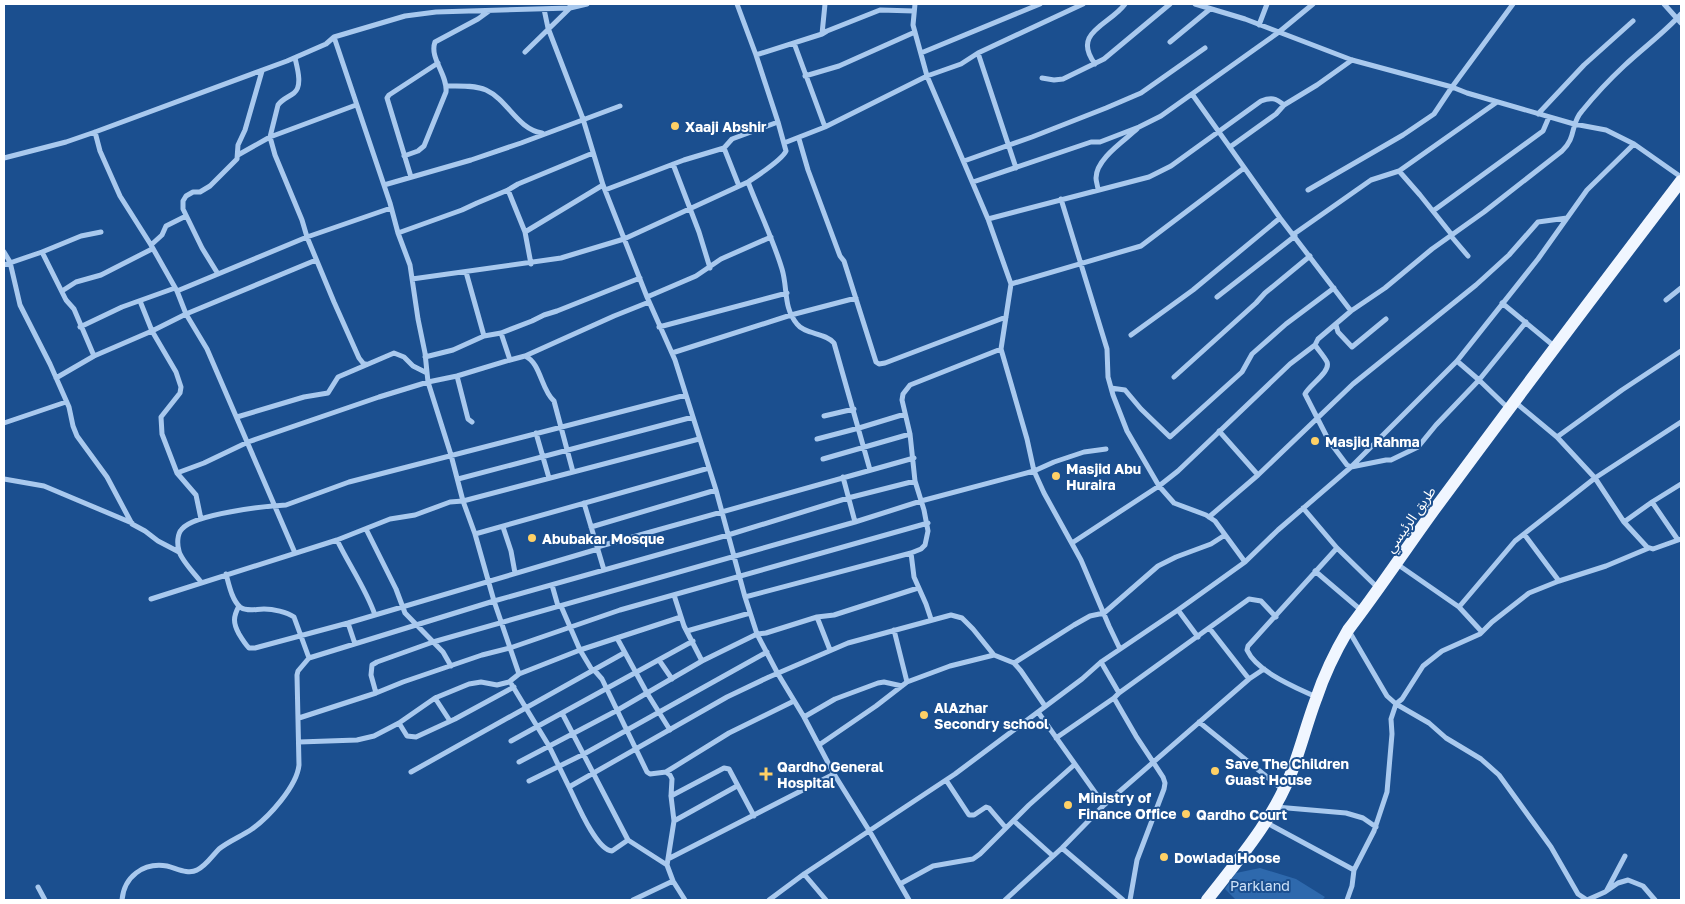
<svg xmlns="http://www.w3.org/2000/svg" width="1685" height="904" viewBox="0 0 1685 904" font-family="'Golos Text','Noto Sans Arabic',sans-serif">
<style>
.green{fill:#2e69ad}
.lines{fill:none;stroke-linecap:round;stroke-linejoin:round}
.street{stroke:#a9c9ee;stroke-width:5}
.primary{stroke:#f0f6ff;stroke-width:12}
.poi-dot{fill:#ffd166;stroke:#1b4f8f;stroke-width:2}
.labels{text-anchor:middle;dominant-baseline:central;stroke-width:4;stroke-linejoin:round;paint-order:stroke}
.poi-label{font-size:14px;font-weight:bold;fill:#fff;stroke:#1b4f8f;text-anchor:start}
.street-label{font-size:14px;fill:#fff;stroke:#1b4f8f}
.park-label{font-size:14px;fill:#cfe3fa;stroke:#1b4f8f}
</style>
<rect width="100%" height="100%" fill="#1b4f8f"/>
<path class="green" d="M1260,868L1296,879L1325,897L1322,900H1236L1225,889L1236,873Z"/>
<g class="lines">
<path class="street" d="M737,4L756,55L778,122L786,151C782,160 757,176 748,182C759,211 773,239 782,269C788,289 783,307 797,324C805,335 825,332 834,343L870,470
M915,4L913,25L927,76L988,219L1011,284L1001,349L1027,439L1034,471L1044,493L1081,560L1109,626L1120,649
M1195,4L1245,19L1352,60L1452,87L1467,93L1574,124L1606,130L1634,144L1681,177
M1664,4L1681,23
M544,9L548,28L583,119L603,185L647,297L675,360L716,490L745,597L757,634L778,674L804,717L834,774L870,832L909,900
M1259,25L1267,4
M822,34L825,4
M334,37L390,203L398,233L410,265L418,319L425,353L428,382L451,455L463,501L475,534L494,601L519,674
M1170,42L1210,9
M794,43L825,127
M525,52L570,8V4
M921,53L1040,4
M978,53L1016,168
M756,55L822,34L827,31L880,10L914,11
M295,58C297,67 303,86 294,93C289,97 282,99 278,105L270,137L275,155L302,220L307,237L334,302L359,358L363,363L366,364
M1095,64C1071,32 1110,25 1125,4
M805,76L839,66L915,32
M1042,78L1054,80L1063,79L1104,59L1170,4
M447,86C459,86 475,85 486,90C508,100 517,129 542,133
M1192,94L1280,218L1351,311
M1538,114L1584,65L1633,21
M95,132L100,151L120,196L151,245L177,291L186,314L207,349L295,553
M799,139L808,170L840,256L844,261L876,362L879,364L885,363L1006,317
M784,143L825,127L927,76L961,64L978,53L1083,4
M1230,147L1276,114L1284,105L1317,85L1352,60
M724,148L739,186
M238,155L270,137L356,105
M404,156L418,151L424,146L446,92C448,75 429,58 435,42L478,19L489,11
M4,158L66,142L95,132L287,61L326,44L334,37L405,16L436,12L570,8L587,4
M964,161L1032,137L1106,108L1141,93L1205,48
M673,164L699,232L710,268
M1399,171L1420,195L1452,235
M411,177L387,98L389,95L438,63
M973,182L1091,142H1100L1139,127L1161,116L1279,32L1313,4
M384,185L471,160L521,143L620,106
M508,190L525,232L531,264
M605,190L684,160L724,148L732,139L778,122
M1098,190C1098,186 1096,182 1096,178C1096,159 1124,141 1137,129
M1308,190L1403,135L1434,114L1452,87L1513,4
M1061,199L1107,349L1108,377L1113,395L1127,431L1159,486L1174,503L1206,515L1215,521L1245,562
M1433,211L1543,131L1549,117
M988,219L1149,177L1171,166L1261,101C1271,97 1276,98 1284,105
M525,232L603,185
M398,233L462,210L477,203L508,190L518,184L593,153
M1294,234L1371,180L1399,171L1497,102
M1451,236L1468,256
M151,245L162,235L166,226L186,216
M4,252L10,262L20,305L50,364L69,407L73,426L77,436L107,477L132,524L145,531L158,541L179,552
M42,252L81,236L101,232
M4,265L42,252L66,300L74,309L94,356
M466,272L484,336
M218,274L202,248L183,209V201L186,196L193,192H200L210,186L237,159L238,145L245,130L262,71
M412,279L561,258L624,239L748,182
M1011,284L1141,246L1244,168
M62,291L76,282L101,275L152,249
M177,291L307,237L391,208
M647,297L696,276L721,259L771,237
M1217,297L1295,236
M1666,300L1681,288
M140,301L152,331L176,372L181,387L180,393L161,417L162,434L177,473L196,495L201,519
M1502,303L1554,346
M1336,325L1338,332L1352,347L1386,319
M80,327L122,307L175,288
M659,327L787,293
M1131,335L1193,290L1280,218
M672,353L791,315L856,298
M525,356L614,316L649,302
M425,357L453,350L484,336L501,333L532,321L544,315L557,311L640,278
M510,360L525,356C541,363 541,390 554,401L573,472
M1457,361L1479,380L1526,322
M457,376L468,419L472,422
M1174,377L1256,303L1265,293L1310,256
M56,378L94,356L152,331L186,314L316,260
M1111,388L1125,390L1141,409L1170,437L1242,372L1252,354L1286,324L1334,288
M1515,402L1557,437L1595,478L1624,522L1647,547L1653,549L1681,539
M1509,409L1479,380L1436,425L1418,447L1391,460H1386L1351,467L1347,465L1329,441L1305,394C1309,385 1331,372 1327,362C1324,356 1319,351 1315,345L1318,339L1351,311L1385,288L1432,249L1484,212L1562,151C1577,137 1570,124 1582,111C1595,95 1609,80 1624,66C1643,48 1664,33 1681,14
M824,416L854,409
M237,417L304,397L328,393L338,377L394,353L404,357L413,366L427,373
M4,423L66,402
M1219,431L1258,475
M536,433L549,478
M1557,437L1622,390L1681,351
M817,439L859,428L905,414
M823,459L910,434
M177,473L204,463L248,442L379,397L428,382L457,376L510,360L501,333
M843,477L855,522
M4,479L44,486L132,523
M458,479L693,417
M1652,502L1678,540
M584,503L604,570
M1303,508L1337,548L1378,588
M1209,517L1258,475L1353,384L1476,285L1509,255L1538,222L1567,218
M1624,522L1652,502L1681,484
M503,527L511,551L515,573
M591,527L716,490
M366,529L396,589L405,613L443,652L451,666
M475,534L709,468
M1524,534L1559,581
M337,540C349,565 366,589 375,615
M1072,543L1159,486L1178,471L1290,364L1315,345
M597,547L914,458
M1649,548L1606,566L1559,581L1529,593L1492,622L1480,634L1442,651L1423,666L1402,699L1396,704L1429,723L1446,738L1481,759L1499,775L1551,847L1578,894L1587,900L1605,892L1618,883L1628,880L1643,886L1655,900
M1397,564L1459,607L1515,541L1595,478L1681,422
M1315,571L1362,611
M226,574C229,585 232,600 240,607C246,612 256,609 264,609C273,609 287,612 294,617L309,658
M201,582C195,574 181,560 179,551C177,544 177,534 182,529C194,514 266,506 286,505L349,482L686,395
M552,585L558,606
M674,595L684,626L702,661
M745,597L911,553
M151,599L337,540L390,519L415,515L450,502L463,501L699,439
M239,606C233,617 233,623 239,634C242,639 245,644 249,648H255L348,623L598,549
M561,606L580,650L592,670L595,671L602,679L647,772L650,774L666,772L729,733L794,701
M1459,607L1482,632
M1178,610L1198,637
M817,617L830,650
M931,619L926,604L914,577L911,553L921,549L925,545L928,531L924,510L915,481L910,434L902,400L903,394L910,385L1001,349
M348,623L355,644
M1210,629L1249,679
M894,630L907,682
M687,631L750,613
M617,638L647,693L670,730
M659,660L672,679
M1101,662L1119,693
M1014,663L1074,625L1090,616L1104,613L1158,566L1176,557L1211,544L1225,535
M512,685L549,746L569,787
M376,693L403,682L482,655L510,648L620,610L928,523
M1316,697C1295,687 1257,672 1247,650L1248,646L1337,548
M435,698L450,721
M1114,698L1136,736L1163,777L1165,783L1164,789L1137,860L1130,900
M1038,712L1104,805
M562,713L628,840L667,865
M804,717L835,699L878,683L884,682L902,686
M299,718L376,693L371,675L372,665L377,662L433,642L855,522L921,501L1034,471L1054,462L1084,452L1106,449
M1199,722L1282,789
M399,723L407,736L416,737L455,719L514,687
M1056,738L1114,698L1119,693L1249,599L1261,601L1276,617
M511,741L693,641
M299,742L357,740L374,736L399,723L435,698L469,684L481,682L497,685L509,682L519,674L580,650L681,617
M819,745L876,706L907,682L950,666L994,655
M519,762L616,711L702,661L757,634L766,633L817,617L834,615L918,588
M411,772L624,653
M666,772L670,775L672,779L671,796L674,821L667,865L673,881L685,900
M946,780L969,815H974L986,807L989,808L1006,828
M529,781L584,754L767,652
M671,796L724,768L729,769L754,816
M1276,807L1346,813L1363,818L1376,827
M674,821L737,786
M1014,821L1053,856
M1267,823L1354,870
M628,840L612,851C596,850 576,801 569,787L727,697L769,677L848,643L951,615L962,618L973,629L994,655L1014,663L1021,671L1045,706
M1062,848L1123,900
M668,859L834,774
M804,874L826,900
M900,884L933,866L973,859L980,854L1029,805L1074,765
M38,887L45,900
M1607,890L1625,856
M122,900C124,877 143,862 167,866C176,868 188,875 197,870C206,866 212,856 219,849C229,841 242,836 252,829C269,817 297,786 299,765L297,675L298,671L309,658L494,601L728,535L848,498L915,481
M633,900L673,881
M769,900L804,874L955,774L1082,679L1101,662L1178,610L1245,562L1278,530L1351,467L1457,361L1538,259L1587,190L1634,144
M1005,900L1062,848L1104,805L1249,679L1264,669
M1347,900L1352,886L1354,870L1374,831L1387,792L1392,734L1391,719L1396,704L1387,696L1349,631"/>
<path class="primary" d="M1207,900C1239,859 1273,820 1292,771C1301,747 1307,723 1316,699C1324,675 1335,652 1348,630C1378,591 1405,550 1434,510C1515,400 1598,290 1681,181"/>
</g>
<g class="poi-dot">
<circle cx="675" cy="126" r="5"/>
<circle cx="1315" cy="441" r="5"/>
<circle cx="1056" cy="476" r="5"/>
<circle cx="532" cy="538" r="5"/>
<circle cx="924" cy="715" r="5"/>
<circle cx="1215" cy="771" r="5"/>
<path d="M763.5 766.5h5v5h5v5h-5v5h-5v-5h-5v-5h5z"/>
<circle cx="1068" cy="805" r="5"/>
<circle cx="1186" cy="814" r="5"/>
<circle cx="1164" cy="857" r="5"/>
</g>
<g class="labels">
<g class="poi-label">
<text x="685" y="126">Xaaji Abshir</text>
<text x="1325" y="441">Masjid Rahma</text>
<text x="1066" y="468">Masjid Abu<tspan x="1066" dy="16">Huraira</tspan></text>
<text x="542" y="538">Abubakar Mosque</text>
<text x="934" y="707">AlAzhar<tspan x="934" dy="16">Secondry school</tspan></text>
<text x="1225" y="763">Save The Children<tspan x="1225" dy="16">Guast House</tspan></text>
<text x="777" y="766">Qardho General<tspan x="777" dy="16">Hospital</tspan></text>
<text x="1078" y="797">Ministry of<tspan x="1078" dy="16">Finance Office</tspan></text>
<text x="1196" y="814">Qardho Court</text>
<text x="1174" y="857">Dowlada Hoose</text>
</g>
<g class="street-label">
<text transform="translate(1410 519) rotate(-55)">طريق الرئيسي</text>
</g>
<g class="park-label">
<text x="1260" y="885">Parkland</text>
</g>
</g>
<rect width="1685" height="904" fill="none" stroke="#ffffff" stroke-width="10"/>
</svg>
